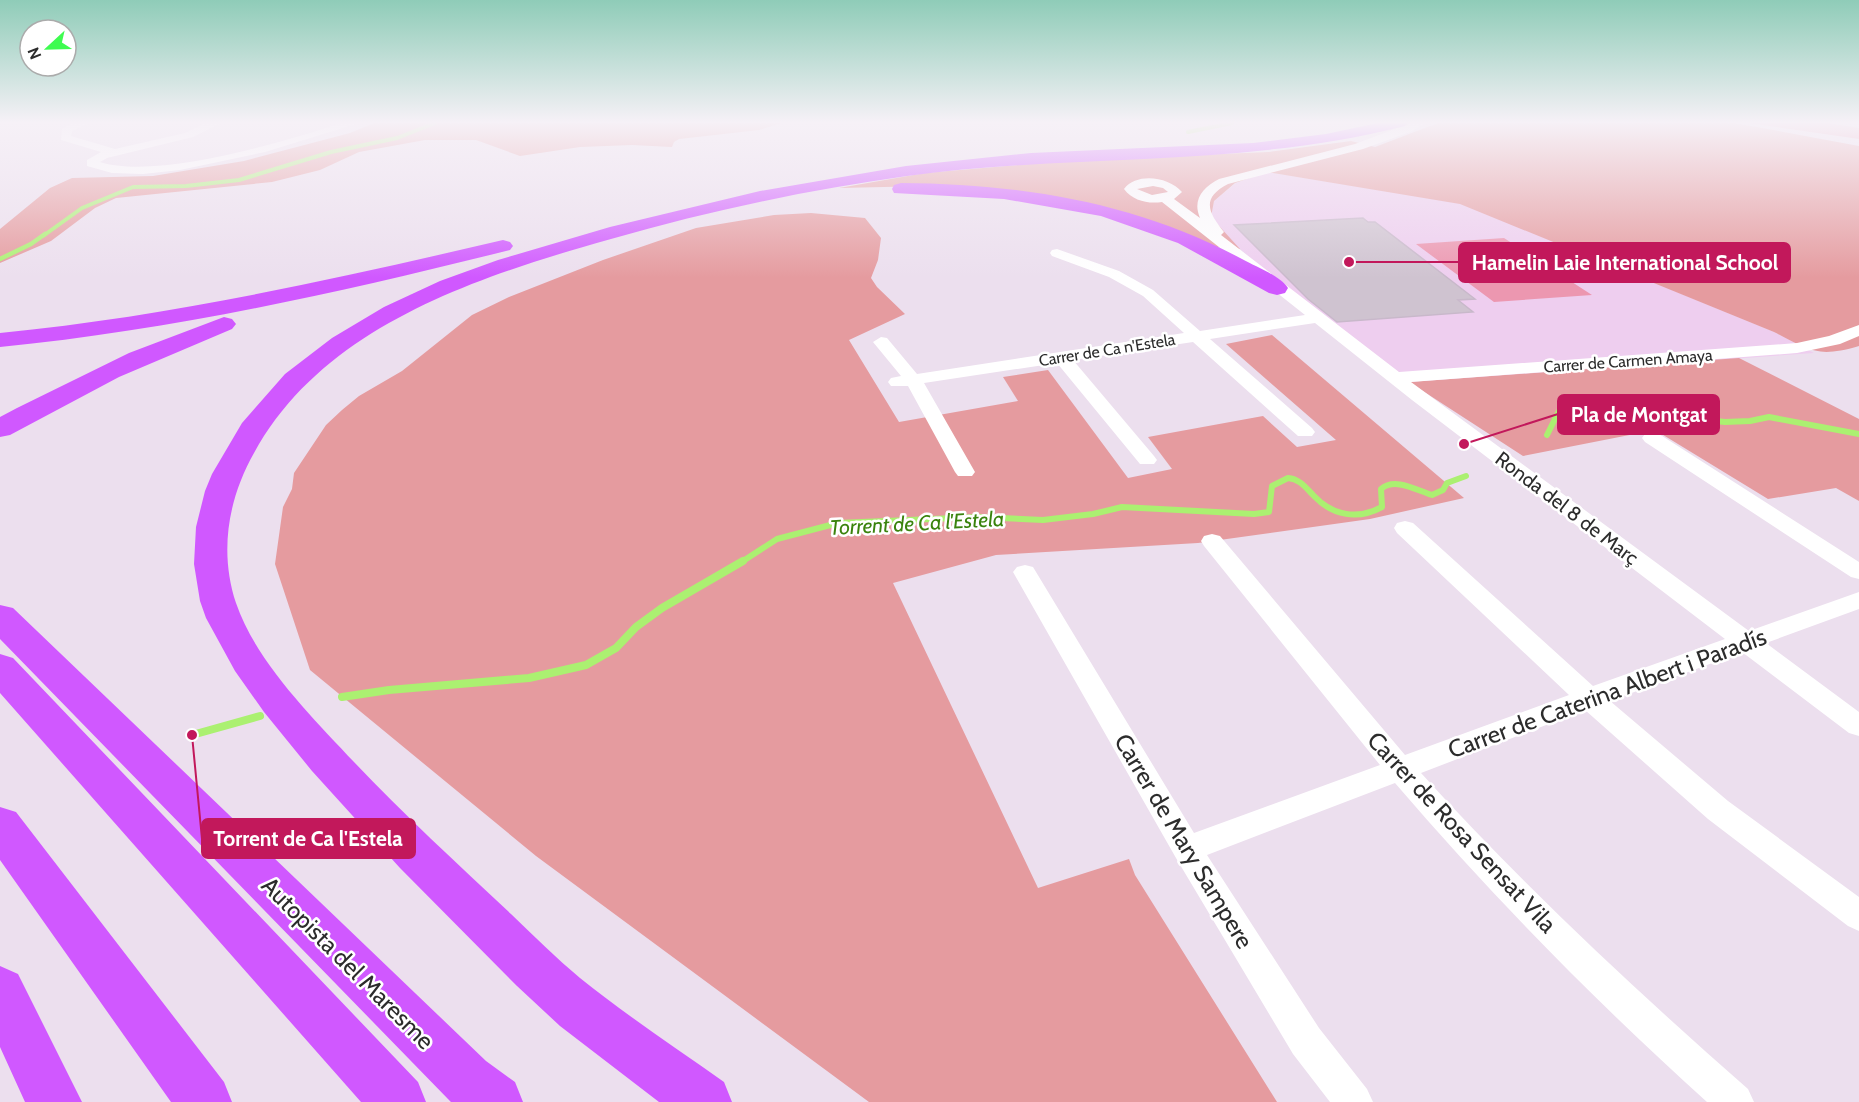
<svg xmlns="http://www.w3.org/2000/svg" width="1859" height="1102" viewBox="0 0 1859 1102" font-family="Cabin,sans-serif">
<style>
.education{fill:#eeceef}
.green{fill:#e59b9f}
.pitch{fill:#ec97b0}
.lines{fill:none;stroke-linecap:round;stroke-linejoin:round}
.stream-far3{stroke:#abf071;stroke-width:4}
.stream-far2{stroke:#abf071;stroke-width:4.5}
.stream-far1{stroke:#abf071;stroke-width:6}
.stream{stroke:#abf071;stroke-width:8}
.building{fill:#cfc3d0;stroke:#c8b8ca;stroke-width:1.5}
.minor{fill:#fff;fill-rule:evenodd}
.motorway{fill:#d058ff;fill-rule:evenodd}
.labels{text-anchor:middle;dominant-baseline:central;stroke-width:5;stroke-linejoin:round;paint-order:stroke}
.far-street-label{font-size:16px;fill:#2c2c2c;stroke:#fff}
.street-label{font-size:20px;fill:#2c2c2c;stroke:#fff}
.water-label{font-size:21px;font-style:italic;fill:#3a830d;stroke:#fff}
.near-street-label{font-size:24px;fill:#2c2c2c;stroke:#fff}
.leader{fill:none;stroke:#c2185b;stroke-width:2}
.callout-dot{fill:#c2185b;stroke:#fff;stroke-width:2}
.callout{fill:#c2185b;stroke:#c2185b;stroke-width:2}
.callout-label{font-size:21px;text-anchor:middle;font-weight:bold;fill:#fff}
</style>
<rect width="100%" height="100%" fill="#ecdfee"/>
<path class="education" d="M1267,172L1460,203L1774,332L1814,353L1409,382L1310,309L1240,249L1211,218L1214,201L1236,183Z"/>
<path class="green" d="M374,123H782L759,130L679,139L674,142L672,147L632,145L580,147L520,156L476,140H425L359,152L320,170L272,182L116,198L95,208L51,241L0,263V229L50,188L72,178L153,176L244,161L350,133Z
M1438,123H1735L1859,146V346C1818,358 1810,351 1774,332L1460,204L1267,172L1235,183L1214,201L1211,217L1240,249L1216,247L1128,214L929,186L839,188L925,173L1075,160L1269,152L1351,141L1375,147Z
M811,213L865,218L881,238L878,260L871,278L877,287L905,314L849,340L899,422L1018,401L1003,377L1048,370L1128,478L1172,469L1148,437L1263,416L1297,447L1336,440L1226,344L1272,335L1464,498L1370,519L1198,543L996,555L893,583L1038,888L1129,859L1135,875L1277,1102H869L536,856L310,670L275,564L283,507L292,489L294,473L326,425L342,410L359,396L402,371L472,315L509,297L603,260L696,228L774,215Z
M1739,358L1859,419V501L1836,488L1768,499L1655,430L1523,456L1409,382Z"/>
<path class="pitch" d="M1748,123H1829L1859,128V139Z
M1504,238L1592,295L1494,302L1416,244Z"/>
<g class="lines">
<path class="stream-far3" d="M1188,132L1232,123
M43,236L82,208L133,187L186,186L239,180L331,152L397,138L435,123"/>
<path class="stream-far2" d="M0,259L31,244L45,234"/>
<path class="stream-far1" d="M1547,435L1559,411L1579,406L1725,422L1750,421L1769,417L1859,434
M740,563L777,539L838,523L979,517L1043,520L1093,514L1122,507L1254,514L1269,512L1272,486L1288,478C1300,479 1306,488 1314,496C1333,516 1358,520 1382,507L1381,489C1395,477 1416,490 1432,495L1443,490L1447,483L1466,476"/>
<path class="stream" d="M342,697L389,690L529,678L586,665L616,648L636,627L662,608L743,561
M192,735L260,716"/>
</g>
<path class="building" d="M1363,218L1368,222H1375L1475,299L1458,300L1473,312L1337,322L1308,299L1234,225Z"/>
<g class="lines">
<path class="minor" d="M72,123H89L72,131L71,136L115,149L185,133L206,123H221L193,137L107,158L100,162C157,180 283,142 342,123H359L265,152L180,170L143,174L112,173L87,166V160L101,152L61,140L62,129Z
M1411,123H1426L1410,132L1363,149L1228,184C1201,198 1208,212 1224,232L1221,235L1399,372L1797,343L1829,336L1859,325V336L1840,344L1797,353L1411,382L1749,631L1859,592V609L1766,643L1859,712V736L1849,733L1742,652L1610,701L1728,801L1859,897V931L1848,926L1708,819L1585,710L1421,773C1523,885 1634,989 1748,1089L1754,1102H1707C1596,1002 1492,896 1395,783L1207,855L1319,1028L1367,1089L1373,1102H1330L1293,1054L1176,858L1013,572L1017,567L1025,565L1033,567L1194,833L1380,765L1204,546L1201,541L1204,536L1212,534L1220,536L1405,755L1569,695L1397,533L1394,528L1397,523L1405,521L1413,523L1593,686L1725,639L1412,400L1315,323L1210,339L1312,428L1315,432L1312,436H1298L1193,342L1073,360L1154,456L1157,460L1154,464H1140L1057,363L924,383L975,472L972,476H958L955,472L908,386H891L888,382L891,378L901,376L873,342L881,337L887,338L917,374L1184,333L1143,296L1109,277L1052,256L1050,253L1052,250L1057,249L1119,271L1153,290L1200,331L1305,315L1162,202C1148,204 1133,201 1124,189C1137,172 1169,177 1182,192L1174,199L1200,218C1192,200 1203,187 1219,179L1355,144ZM1153,186L1163,188L1168,192L1152,195L1137,189Z
M1652,432L1659,434L1859,562V579L1851,577L1645,442L1642,438L1645,434Z"/>
<path class="motorway" d="M1378,123H1407L1405,126C1242,168 1073,153 907,176C807,190 708,211 611,239C480,276 324,325 254,453C228,499 219,552 236,603C256,662 312,717 354,762C404,815 458,864 511,914C534,936 556,958 580,978C626,1015 676,1048 724,1082L732,1102H659L560,1026L517,986L400,868L312,771L264,712L235,671L206,618L200,601L194,564L196,527L205,491L212,474L242,423L285,374L332,338L384,307L440,281L498,260L610,227L760,191L906,166L1031,153L1253,143L1326,134Z
M901,183C1021,184 1135,202 1242,259C1256,267 1279,275 1288,288L1285,293L1277,295L1269,293L1178,243L1101,216L1004,199L894,193L892,189L894,185Z
M503,240L510,242L513,246L510,250C342,292 173,330 0,347V333C171,316 336,279 503,240Z
M224,317L232,319L236,324L232,329L119,377L10,435L0,437V417L17,408L129,353Z
M0,605L13,608L486,1061L515,1082L523,1102H451L448,1099L0,639Z
M0,654L13,658L418,1082L426,1102H361L0,693Z
M0,807L16,812L224,1082L232,1102H171L0,860Z
M0,966L18,974L82,1102H25L0,1047Z"/>
</g>
<linearGradient id="sky" x2="0" y2="1"><stop stop-color="#8fccb8"/><stop offset="0.44" stop-color="#f6f1f7"/><stop offset="1" stop-color="#f6f1f7" stop-opacity="0"/></linearGradient>
<rect width="1859" height="278" fill="url(#sky)"/>
<g class="labels">
<g class="far-street-label">
<text transform="translate(1107 350) rotate(-9)">Carrer de Ca n'Estela</text>
<text transform="translate(1628 361) rotate(-4)">Carrer de Carmen Amaya</text>
</g>
<g class="street-label">
<text transform="translate(1567 508) rotate(37)">Ronda del 8 de Març</text>
</g>
<g class="water-label">
<text transform="translate(917 523) rotate(-3)">Torrent de Ca l'Estela</text>
</g>
<g class="near-street-label">
<text transform="translate(1607 693) rotate(-20)">Carrer de Caterina Albert i Paradís</text>
<text transform="translate(1462 832) rotate(47)">Carrer de Rosa Sensat Vila</text>
<text transform="translate(1184 841) rotate(59)">Carrer de Mary Sampere</text>
<text transform="translate(348 963) rotate(45)">Autopista del Maresme</text>
</g>
</g>
<path class="leader" d="M1349 262L1459 262M1464 444L1558 414M192 735L202 839"/>
<g class="callout-dot">
<circle cx="1349" cy="262" r="6"/>
<circle cx="1464" cy="444" r="6"/>
<circle cx="192" cy="735" r="6"/>
</g>
<g class="callout">
<rect x="1459" y="243" width="331" height="39" rx="6"/>
<rect x="1558" y="395" width="161" height="39" rx="6"/>
<rect x="202" y="819" width="213" height="39" rx="6"/>
</g>
<g class="callout-label">
<text x="1625" y="270">Hamelin Laie International School</text>
<text x="1639" y="422">Pla de Montgat</text>
<text x="308" y="846">Torrent de Ca l'Estela</text>
</g>
<g transform="translate(48 48) rotate(248)"><circle r="28" fill="#ffffff" stroke="#ababab" stroke-width="1.5"/>
<path d="M0-4.5L10 22L0 15L-10 22Z" fill="#3efc50"/>
<text y="-9" font-size="16" font-weight="bold" text-anchor="middle" fill="#2c2c2c">N</text>
</g>
</svg>
